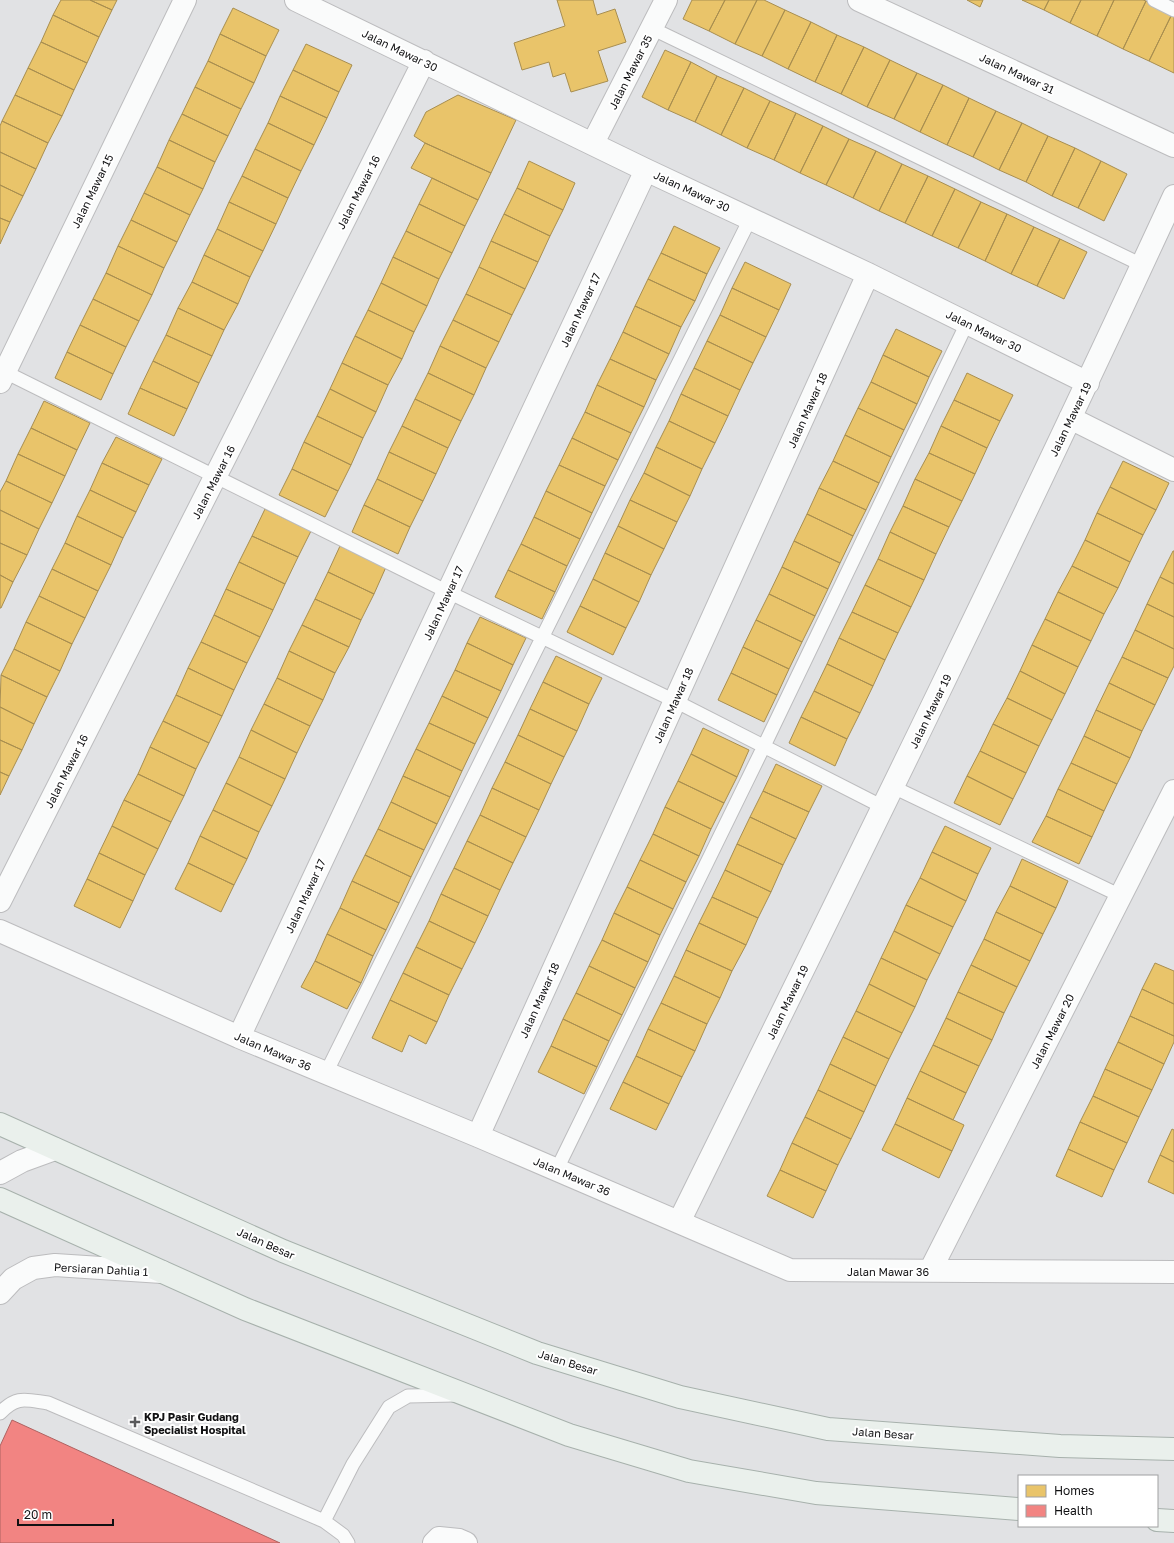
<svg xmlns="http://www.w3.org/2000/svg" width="1174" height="1543" viewBox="0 0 1174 1543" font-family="'Golos Text',sans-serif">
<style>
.homes{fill:#e9c46a;stroke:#a88e50}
.health{fill:#f28482;stroke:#ae6261}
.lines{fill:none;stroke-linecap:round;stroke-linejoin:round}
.service-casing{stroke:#bcbcbe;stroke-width:15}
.minor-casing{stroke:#bcbcbe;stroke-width:24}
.tertiary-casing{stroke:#bcbcbe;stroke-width:24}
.primary-casing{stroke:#a7b1ac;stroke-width:24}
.service{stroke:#fafbfb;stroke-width:13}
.minor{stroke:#fafbfb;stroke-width:22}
.tertiary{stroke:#fafbfb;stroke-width:22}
.primary{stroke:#eaf0ec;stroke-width:22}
.poi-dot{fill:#5a5a5c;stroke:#fff;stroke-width:1.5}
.labels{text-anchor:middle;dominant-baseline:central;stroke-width:4;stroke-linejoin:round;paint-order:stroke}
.street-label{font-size:11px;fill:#111113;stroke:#fff}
.poi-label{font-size:11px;font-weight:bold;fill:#111113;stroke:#fff;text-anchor:start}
</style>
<rect width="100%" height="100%" fill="#e1e2e4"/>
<path class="homes" d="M61,0H90L112,10L99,37L53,15Z
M90,0H117L112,10Z
M557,0H593L597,15L615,9L626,42L598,51L608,81L571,92L565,73L553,77L549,62L522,70L514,43L565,26Z
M692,0H725L709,31L683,19Z
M725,0H757L735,44L709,31Z
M757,0H764L785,10L762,56L735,44Z
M967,0H983L980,7Z
M1022,0H1049L1044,10Z
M1049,0H1081L1070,23L1044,10Z
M1081,0H1114L1097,36L1070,23Z
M1114,0H1143L1146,1L1123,49L1097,36Z
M1146,1L1172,14L1149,61L1123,49Z
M233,8L279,30L266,56L220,34Z
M785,10L811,22L788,69L762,56Z
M1172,14L1174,15V73L1149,61Z
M53,15L99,37L87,63L41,42Z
M811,22L837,35L815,82L788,69Z
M220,34L266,56L254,83L208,61Z
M837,35L864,47L841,94L815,82Z
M41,42L87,63L74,90L28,68Z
M306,44L352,65L339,92L293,70Z
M864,47L890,60L867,107L841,94Z
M665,50L691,62L668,110L642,97Z
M890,60L917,73L894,119L867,107Z
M208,61L254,83L241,109L195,87Z
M691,62L717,76L695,122L668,110Z
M28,68L74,90L62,116L15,95Z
M293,70L339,92L327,118L280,96Z
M917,73L943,85L920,132L894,119Z
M717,76L744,88L721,135L695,122Z
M943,85L969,98L947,145L920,132Z
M195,87L241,109L228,136L182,114Z
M744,88L770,101L747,148L721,135Z
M15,95L62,116L48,143L2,121Z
M458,95L516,120L491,173L425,143L414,136L426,112Z
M280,96L327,118L314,145L268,123Z
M969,98L996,111L973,157L947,145Z
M770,101L796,113L774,160L747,148Z
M996,111L1022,123L999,170L973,157Z
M796,113L823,126L800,173L774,160Z
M182,114L228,136L215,162L169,140Z
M2,121L48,143L36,169L0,152V126Z
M268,123L314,145L301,171L255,149Z
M1022,123L1048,136L1026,182L999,170Z
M823,126L849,139L826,185L800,173Z
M1048,136L1075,148L1052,196L1026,182Z
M849,139L876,151L853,198L826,185Z
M169,140L215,162L203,189L157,167Z
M425,143L491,173L478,200L411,168Z
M1075,148L1101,161L1078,208L1052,196Z
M255,149L301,171L288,198L242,176Z
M876,151L902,164L879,211L853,198Z
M0,152L36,169L23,196L0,185Z
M529,161L575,183L563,210L517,188Z
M1101,161L1127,174L1104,221L1078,208Z
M902,164L928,176L905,223L879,211Z
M157,167L203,189L190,215L144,193Z
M242,176L288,198L276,224L229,202Z
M928,176L955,189L932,236L905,223Z
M432,178L478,200L465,226L419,204Z
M0,185L23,196L10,222L0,218Z
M517,188L563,210L550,236L504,214Z
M955,189L981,202L958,248L932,236Z
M144,193L190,215L177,242L131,220Z
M229,202L276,224L263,251L217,229Z
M981,202L1007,214L985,261L958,248Z
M419,204L465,226L452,253L406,231Z
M504,214L550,236L538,262L491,241Z
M1007,214L1034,227L1011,274L985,261Z
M0,218L10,222L0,244Z
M131,220L177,242L164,268L118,246Z
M674,226L720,248L707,274L661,253Z
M1034,227L1060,239L1037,286L1011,274Z
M217,229L263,251L250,277L204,255Z
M406,231L452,253L439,279L393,257Z
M1060,239L1087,252L1064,299L1037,286Z
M491,241L538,262L525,289L479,267Z
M118,246L164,268L152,295L106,273Z
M661,253L707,274L695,301L648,279Z
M204,255L250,277L238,304L192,282Z
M393,257L439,279L427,306L381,283Z
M745,262L791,284L779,310L732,288Z
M479,267L525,289L512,315L466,294Z
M106,273L152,295L139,321L93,299Z
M648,279L695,301L681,327L635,306Z
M192,282L238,304L224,330L178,308Z
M381,283L427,306L414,332L368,310Z
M732,288L779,310L766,337L720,315Z
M466,294L512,315L499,342L453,320Z
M93,299L139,321L126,347L80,325Z
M635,306L681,327L669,354L623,332Z
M178,308L224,330L212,356L166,335Z
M368,310L414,332L402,359L355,336Z
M720,315L766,337L753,363L707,341Z
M453,320L499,342L486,368L440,346Z
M80,325L126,347L113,374L67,352Z
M896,329L942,351L929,377L883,355Z
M623,332L669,354L656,380L610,359Z
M166,335L212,356L199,383L153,361Z
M355,336L402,359L388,385L342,363Z
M707,341L753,363L740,390L694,368Z
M440,346L486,368L474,395L428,373Z
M67,352L113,374L101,400L55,378Z
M883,355L929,377L917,404L871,382Z
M610,359L656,380L644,407L597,385Z
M153,361L199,383L187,409L140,388Z
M342,363L388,385L376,412L330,389Z
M694,368L740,390L728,416L681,394Z
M428,373L474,395L461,421L415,399Z
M967,373L1013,395L1000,421L954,400Z
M871,382L917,404L904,430L858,408Z
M597,385L644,407L631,433L585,412Z
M140,388L187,409L174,436L128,414Z
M330,389L376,412L363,438L317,416Z
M681,394L728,416L715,443L669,421Z
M415,399L461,421L448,448L402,426Z
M954,400L1000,421L987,448L941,426Z
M44,401L90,423L77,450L31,428Z
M858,408L904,430L891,457L845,435Z
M585,412L631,433L618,460L572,438Z
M317,416L363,438L351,465L304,442Z
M669,421L715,443L702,469L656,447Z
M402,426L448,448L436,474L389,452Z
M941,426L987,448L975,474L929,453Z
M31,428L77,450L65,476L18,454Z
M845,435L891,457L879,483L833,461Z
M116,437L162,459L149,485L102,463Z
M572,438L618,460L605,486L559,465Z
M304,442L351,465L338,491L292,469Z
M656,447L702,469L690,496L644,473Z
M389,452L436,474L423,501L377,479Z
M929,453L975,474L962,501L915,479Z
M18,454L65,476L52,503L6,481Z
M833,461L879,483L866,510L819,488Z
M1123,461L1169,483L1156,510L1110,487Z
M102,463L149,485L136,512L90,490Z
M559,465L605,486L592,513L546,491Z
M292,469L338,491L325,517L279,495Z
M644,473L690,496L677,522L630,500Z
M377,479L423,501L410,527L364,505Z
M915,479L962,501L949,527L903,506Z
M6,481L52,503L39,529L0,510V492Z
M1110,487L1156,510L1143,535L1097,513Z
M819,488L866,510L853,536L807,514Z
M90,490L136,512L123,538L77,516Z
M546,491L592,513L580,539L534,517Z
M630,500L677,522L664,549L618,526Z
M364,505L410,527L398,554L352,532Z
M903,506L949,527L936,554L890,532Z
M265,509L311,531L298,557L252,536Z
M0,510L39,529L27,555L0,543Z
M1097,513L1143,535L1130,562L1085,540Z
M807,514L853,536L840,563L794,541Z
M77,516L123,538L111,565L65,543Z
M534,517L580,539L567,566L521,544Z
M618,526L664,549L651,575L605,553Z
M890,532L936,554L924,580L878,559Z
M252,536L298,557L285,584L239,562Z
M1085,540L1130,562L1118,588L1072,566Z
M794,541L840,563L828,589L782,567Z
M0,543L27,555L13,582L0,575Z
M65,543L111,565L98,591L52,569Z
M521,544L567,566L555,592L508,570Z
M340,546L386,567L374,594L328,572Z
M1173,551H1174V584L1160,577Z
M605,553L651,575L639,602L593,579Z
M878,559L924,580L911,607L865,585Z
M239,562L285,584L273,610L226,589Z
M1072,566L1118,588L1104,614L1058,592Z
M782,567L828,589L815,616L769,594Z
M52,569L98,591L85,618L39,596Z
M508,570L555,592L542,619L495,597Z
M328,572L374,594L361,620L315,599Z
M0,575L13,582L1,608H0Z
M1160,577L1174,584V617L1147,604Z
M593,579L639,602L626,628L580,606Z
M865,585L911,607L898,633L852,612Z
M226,589L273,610L260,637L214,615Z
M1058,592L1104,614L1091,641L1045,619Z
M769,594L815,616L802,642L756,620Z
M39,596L85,618L72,644L26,622Z
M315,599L361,620L349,647L302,625Z
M1147,604L1174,617V649L1135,630Z
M580,606L626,628L613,655L567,632Z
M852,612L898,633L885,660L839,638Z
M214,615L260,637L247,663L201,642Z
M480,617L526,638L513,665L467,643Z
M1045,619L1091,641L1078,667L1032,645Z
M756,620L802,642L789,669L743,647Z
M26,622L72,644L60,671L14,649Z
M302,625L349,647L335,673L289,651Z
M1135,630L1174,649V666L1168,678L1122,657Z
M839,638L885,660L873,686L827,664Z
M201,642L247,663L234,690L188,668Z
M467,643L513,665L501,691L455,670Z
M1032,645L1078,667L1065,694L1020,671Z
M743,647L789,669L777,695L731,673Z
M14,649L60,671L47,697L1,675Z
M289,651L335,673L323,700L277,678Z
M556,656L602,678L589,704L543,682Z
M1122,657L1168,678L1155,705L1109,683Z
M827,664L873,686L860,713L814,691Z
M188,668L234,690L222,716L176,695Z
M455,670L501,691L488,718L442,696Z
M1020,671L1065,694L1052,720L1007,698Z
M731,673L777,695L764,722L718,700Z
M1,675L47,697L34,724L0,707Z
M277,678L323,700L310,726L264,704Z
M543,682L589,704L577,731L530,709Z
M1109,683L1155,705L1142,731L1096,710Z
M814,691L860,713L847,739L801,717Z
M176,695L222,716L209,743L163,721Z
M442,696L488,718L475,744L429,723Z
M1007,698L1052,720L1039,746L993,724Z
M264,704L310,726L297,753L251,730Z
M0,707L34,724L22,750L0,740Z
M530,709L577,731L564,757L518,735Z
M1096,710L1142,731L1130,758L1084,736Z
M801,717L847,739L835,766L789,743Z
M163,721L209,743L196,769L150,747Z
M429,723L475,744L462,771L416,749Z
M993,724L1039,746L1026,773L980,751Z
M703,728L749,750L737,777L691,754Z
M251,730L297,753L285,779L239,757Z
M518,735L564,757L551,784L505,762Z
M1084,736L1130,758L1117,784L1071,763Z
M0,740L22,750L9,776L0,772Z
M150,747L196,769L184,796L138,774Z
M416,749L462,771L450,797L403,776Z
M980,751L1026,773L1013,799L967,776Z
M691,754L737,777L724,803L678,781Z
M239,757L285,779L272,806L226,783Z
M505,762L551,784L539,810L492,788Z
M1071,763L1117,784L1104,811L1058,789Z
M776,764L822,786L809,812L763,791Z
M0,772L9,776L0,795Z
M138,774L184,796L171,822L124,800Z
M403,776L450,797L437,824L391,802Z
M967,776L1013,799L1000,825L954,803Z
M678,781L724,803L711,829L665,807Z
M226,783L272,806L259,832L213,810Z
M492,788L539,810L526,837L480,815Z
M1058,789L1104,811L1092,837L1046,816Z
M763,791L809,812L796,839L750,817Z
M124,800L171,822L158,849L112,826Z
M391,802L437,824L424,850L378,829Z
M665,807L711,829L699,856L653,834Z
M213,810L259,832L247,859L200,836Z
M480,815L526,837L513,863L467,841Z
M1046,816L1092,837L1079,864L1032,842Z
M750,817L796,839L783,865L737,844Z
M112,826L158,849L145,875L99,853Z
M945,826L991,848L978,874L932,852Z
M378,829L424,850L411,877L365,855Z
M653,834L699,856L686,882L640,860Z
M200,836L247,859L234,885L188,863Z
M467,841L513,863L500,890L454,868Z
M737,844L783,865L771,892L725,870Z
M932,852L978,874L966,901L920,878Z
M99,853L145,875L133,901L87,879Z
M365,855L411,877L399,903L352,881Z
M1022,859L1068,881L1056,908L1010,886Z
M640,860L686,882L673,909L627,887Z
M188,863L234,885L221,912L175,889Z
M454,868L500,890L488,916L441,894Z
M725,870L771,892L758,918L712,897Z
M920,878L966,901L953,927L906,905Z
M87,879L133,901L120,928L74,906Z
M352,881L399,903L386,930L340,908Z
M1010,886L1056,908L1043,934L996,912Z
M627,887L673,909L660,935L614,913Z
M441,894L488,916L475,943L429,921Z
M712,897L758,918L746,945L699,923Z
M906,905L953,927L940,954L894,931Z
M340,908L386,930L373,956L327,934Z
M996,912L1043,934L1030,961L984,939Z
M614,913L660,935L648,962L602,940Z
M429,921L475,943L462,969L416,947Z
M699,923L746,945L732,971L686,950Z
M894,931L940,954L927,980L881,958Z
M327,934L373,956L361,983L315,961Z
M984,939L1030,961L1017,987L971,965Z
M602,940L648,962L635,988L589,966Z
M416,947L462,969L449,995L403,973Z
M686,950L732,971L720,998L674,976Z
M881,958L927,980L915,1007L869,984Z
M315,961L361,983L347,1009L301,987Z
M1155,963L1174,971V1004L1142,989Z
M971,965L1017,987L1004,1013L958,992Z
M589,966L635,988L622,1015L576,993Z
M403,973L449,995L437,1022L390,1000Z
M674,976L720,998L707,1024L661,1003Z
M869,984L915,1007L902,1033L856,1011Z
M1142,989L1174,1004V1036L1130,1016Z
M958,992L1004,1013L992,1040L946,1018Z
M576,993L622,1015L609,1041L563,1019Z
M390,1000L437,1022L426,1044L409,1035L402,1052L372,1038Z
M661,1003L707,1024L695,1051L648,1029Z
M856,1011L902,1033L889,1059L843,1037Z
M1130,1016L1174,1036V1042L1164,1064L1118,1042Z
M946,1018L992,1040L979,1066L933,1045Z
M563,1019L609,1041L597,1067L551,1046Z
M648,1029L695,1051L682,1077L636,1056Z
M843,1037L889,1059L876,1086L830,1064Z
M1118,1042L1164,1064L1152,1090L1105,1069Z
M933,1045L979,1066L966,1093L920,1071Z
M551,1046L597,1067L584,1094L538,1072Z
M636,1056L682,1077L669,1104L623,1082Z
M830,1064L876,1086L864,1112L818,1090Z
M1105,1069L1152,1090L1139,1117L1093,1096Z
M920,1071L966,1093L953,1120L907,1098Z
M623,1082L669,1104L656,1130L610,1109Z
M818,1090L864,1112L851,1139L805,1117Z
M1093,1096L1139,1117L1127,1143L1080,1122Z
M907,1098L964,1125L952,1151L895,1124Z
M805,1117L851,1139L838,1165L792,1143Z
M1080,1122L1127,1143L1114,1170L1068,1149Z
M895,1124L952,1151L939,1178L882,1150Z
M1172,1129L1174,1130V1162L1160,1155Z
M792,1143L838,1165L826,1191L780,1170Z
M1068,1149L1114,1170L1102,1197L1056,1176Z
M1160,1155L1174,1162V1194L1148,1182Z
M780,1170L826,1191L813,1218L767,1196Z"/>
<path class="health" d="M12,1420L280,1543H0V1446Z"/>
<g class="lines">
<defs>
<path id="service" d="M1154,0L1174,10
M651,28L1142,265
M5,372L448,592L675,701L883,807
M893,787L1121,896
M326,1073L750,219
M557,1169L764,746L967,323
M0,1413C17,1395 26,1400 48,1403L324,1521L343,1535L348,1543
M324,1521L353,1464L389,1407L408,1396L455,1395"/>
<path id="minor" d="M296,0L646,170L868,274L1088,383
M859,0L1174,146
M593,143L666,0
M0,382L185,0
M1070,418L1174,470
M0,901L243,422L424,61
M0,931L239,1037L478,1136L790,1270L1174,1272
M239,1037L646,170
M478,1136L868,274
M679,1222C847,881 1015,541 1174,196
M930,1271L1174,791
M434,1543L439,1538L459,1540L466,1543"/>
<path id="tertiary" d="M0,1173L22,1161L55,1149
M0,1293L13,1279L33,1268L55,1265L162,1272"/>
<path id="primary" d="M0,1124L283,1251L537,1353L680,1397L828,1429L1060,1446L1174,1449
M0,1199L245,1309L569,1435L689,1471L816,1493L1019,1509
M1157,1520L1174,1521"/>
</defs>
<use href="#service" class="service-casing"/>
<use href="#minor" class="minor-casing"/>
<use href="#tertiary" class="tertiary-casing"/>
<use href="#primary" class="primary-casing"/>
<use href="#service" class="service"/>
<use href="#minor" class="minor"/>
<use href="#tertiary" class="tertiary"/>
<use href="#primary" class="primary"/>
</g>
<path class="poi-dot" d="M133 1416h4v4h4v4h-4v4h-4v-4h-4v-4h4z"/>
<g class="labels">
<g class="street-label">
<text transform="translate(400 50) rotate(26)">Jalan Mawar 30</text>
<text transform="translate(630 72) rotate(-63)">Jalan Mawar 35</text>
<text transform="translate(1017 73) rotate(25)">Jalan Mawar 31</text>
<text transform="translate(92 191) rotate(-64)">Jalan Mawar 15</text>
<text transform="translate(692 191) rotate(25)">Jalan Mawar 30</text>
<text transform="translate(358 192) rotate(-63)">Jalan Mawar 16</text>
<text transform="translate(580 310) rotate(-65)">Jalan Mawar 17</text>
<text transform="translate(984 331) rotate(26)">Jalan Mawar 30</text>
<text transform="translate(807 410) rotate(-66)">Jalan Mawar 18</text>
<text transform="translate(1070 419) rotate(-64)">Jalan Mawar 19</text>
<text transform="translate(213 482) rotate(-63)">Jalan Mawar 16</text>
<text transform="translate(443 603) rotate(-65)">Jalan Mawar 17</text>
<text transform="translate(673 705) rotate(-66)">Jalan Mawar 18</text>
<text transform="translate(930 711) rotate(-64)">Jalan Mawar 19</text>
<text transform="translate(66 771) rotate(-63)">Jalan Mawar 16</text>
<text transform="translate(305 896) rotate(-65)">Jalan Mawar 17</text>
<text transform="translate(539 1000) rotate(-66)">Jalan Mawar 18</text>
<text transform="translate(787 1002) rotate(-64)">Jalan Mawar 19</text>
<text transform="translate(1052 1031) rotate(-63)">Jalan Mawar 20</text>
<text transform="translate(273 1051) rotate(23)">Jalan Mawar 36</text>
<text transform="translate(572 1176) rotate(23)">Jalan Mawar 36</text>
<text transform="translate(266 1243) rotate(24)">Jalan Besar</text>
<text transform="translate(101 1269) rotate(3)">Persiaran Dahlia 1</text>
<text x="888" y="1271">Jalan Mawar 36</text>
<text transform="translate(568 1362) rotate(17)">Jalan Besar</text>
<text transform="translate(883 1433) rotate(4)">Jalan Besar</text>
</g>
<g class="poi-label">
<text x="144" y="1416">KPJ Pasir Gudang<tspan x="144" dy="13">Specialist Hospital</tspan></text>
</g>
</g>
<rect x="1018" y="1475" width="140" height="52" fill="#ffffff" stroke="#a0a0a1"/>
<rect x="1026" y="1485" width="20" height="12" fill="#e9c46a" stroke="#a0a0a1"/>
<text x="1054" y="1495" font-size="12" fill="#111113">Homes</text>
<rect x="1026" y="1505" width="20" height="12" fill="#f28482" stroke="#a0a0a1"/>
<text x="1054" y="1515" font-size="12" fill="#111113">Health</text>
<path d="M18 1519v6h95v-6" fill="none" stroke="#111113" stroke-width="2"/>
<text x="24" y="1519" font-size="12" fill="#111113" stroke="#ffffff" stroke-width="3" paint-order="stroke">20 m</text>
</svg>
